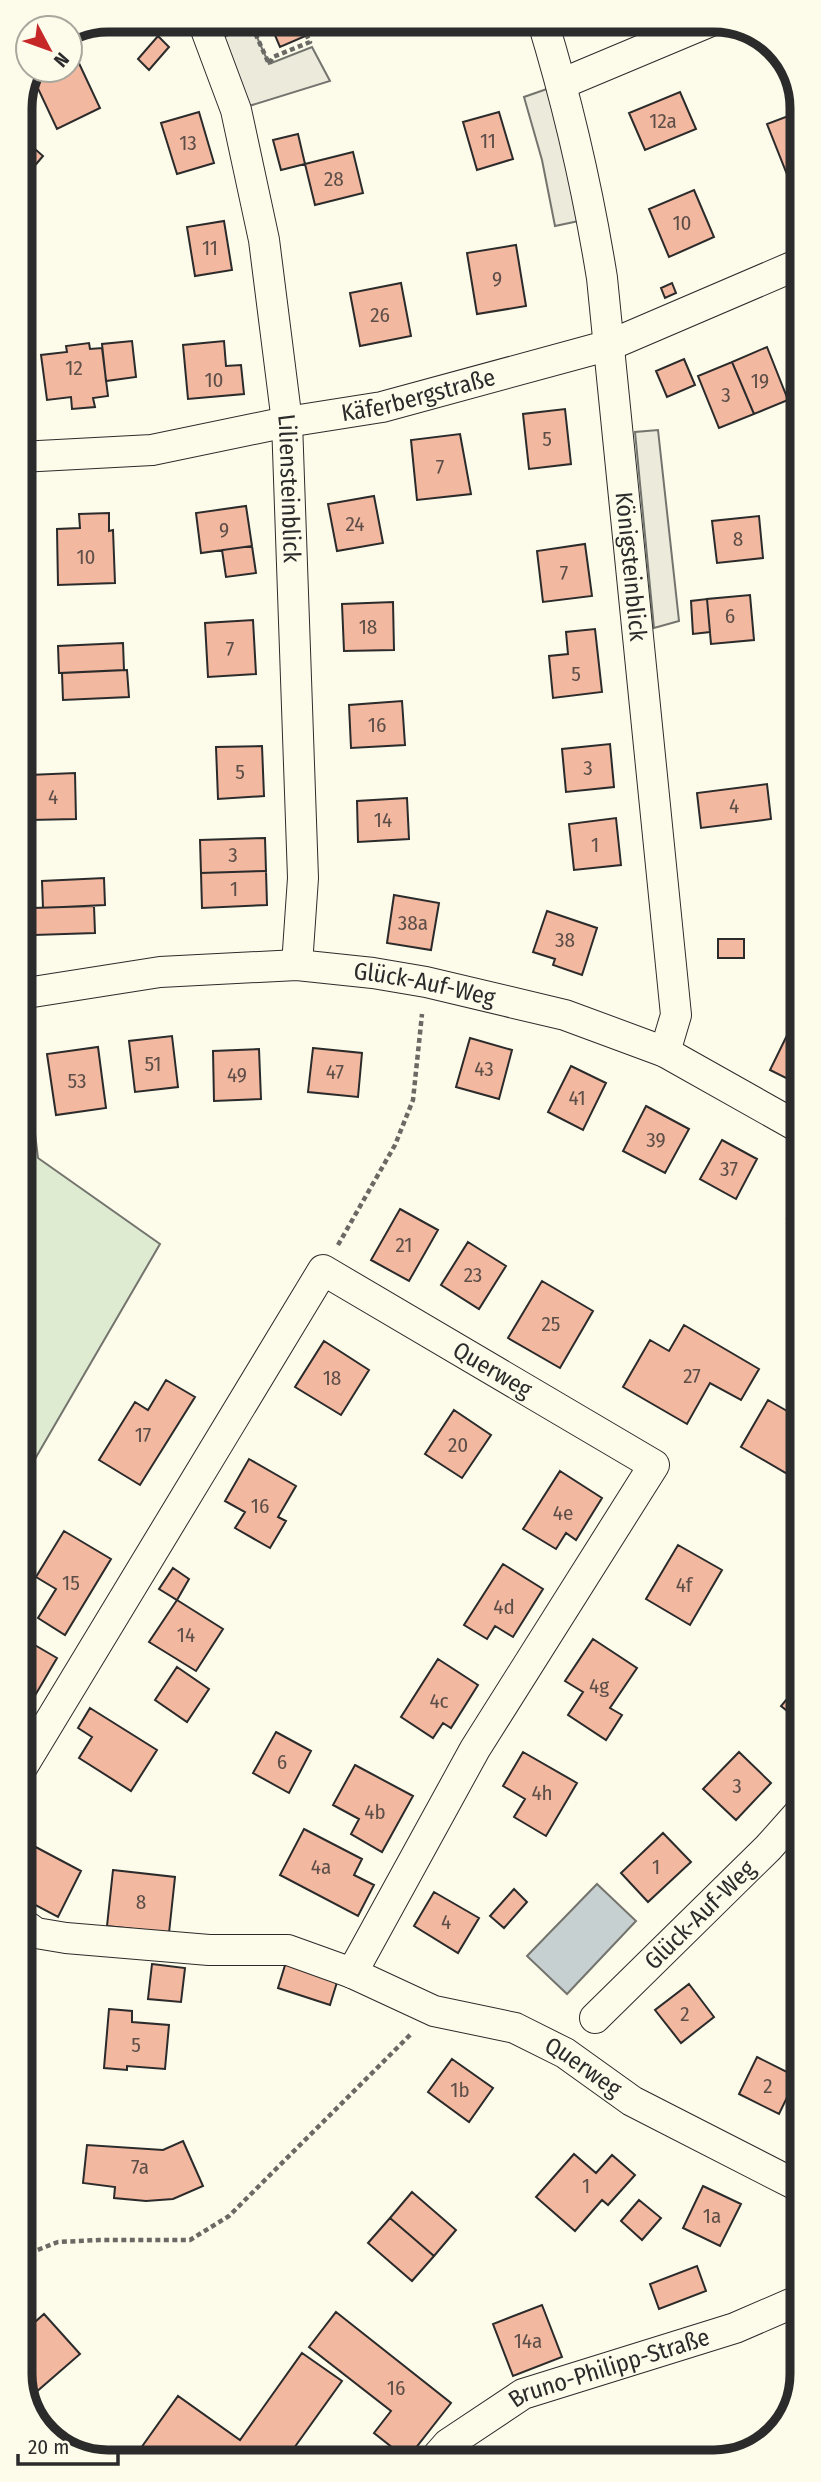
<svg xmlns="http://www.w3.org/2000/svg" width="821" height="2482" viewBox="0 0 821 2482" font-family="'Fira Sans Condensed',sans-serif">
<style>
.green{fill:#deebd1;stroke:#74746e;stroke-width:2}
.parking{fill:#eceadb;stroke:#74746e;stroke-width:2}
.water{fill:#c7d0d0;stroke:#74746e;stroke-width:2}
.building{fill:#f2b8a0;stroke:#2b2b2b;stroke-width:2}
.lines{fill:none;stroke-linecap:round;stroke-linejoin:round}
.street-casing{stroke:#2b2b2b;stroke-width:32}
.path{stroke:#6a6964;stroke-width:4.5;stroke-dasharray:5 3.5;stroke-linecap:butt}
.street{stroke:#fdfbea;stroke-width:30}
.labels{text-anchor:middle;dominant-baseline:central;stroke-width:5;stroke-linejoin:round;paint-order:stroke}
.number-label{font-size:21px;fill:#5d4e48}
.street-label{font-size:24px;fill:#2b2b2b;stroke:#fdfbea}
.rim{fill:none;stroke:#2b2b2b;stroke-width:9}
</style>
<rect width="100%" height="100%" fill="#fdfbea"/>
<path class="green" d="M21,1019L38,1158L160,1244L21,1483Z"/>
<path class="parking" d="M252,26L269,64L312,47L330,81L236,110L210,42Z
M561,84L593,218L555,226L542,160L524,97Z
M658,430L679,621L654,628L635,432Z"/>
<path class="water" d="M597,1884L636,1921L567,1994L527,1956Z"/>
<path class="building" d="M107,19H122L105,27L102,21Z
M268,19H337L338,22L280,47Z
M445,19H481L449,31Z
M158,36L169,47L149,70L138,59Z
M77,59L100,108L57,129L34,80L54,70H70V62Z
M680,92L696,129L645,150L629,113Z
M199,112L214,163L177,174L161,123Z
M499,112L513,159L477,170L463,122Z
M799,112V196L796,197L767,124Z
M298,134L305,164L281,170L273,140Z
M19,135L43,156L20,183Z
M353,152L363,193L315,205L305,164Z
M694,190L714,237L669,257L649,209Z
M224,221L232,270L195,276L187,227Z
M516,245L526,306L477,314L467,253Z
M401,283L411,336L360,346L350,293Z
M672,283L676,293L665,298L661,288Z
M132,341L136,377L106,381L102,344Z
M224,341L226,366L241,365L244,394L188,399L183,345Z
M89,343L90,349L102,348L108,396L93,398L95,407L72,409L71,397L47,400L41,355L67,352L66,346Z
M767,347L788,400L754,414L732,362Z
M684,359L695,385L667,397L656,371Z
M732,362L754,414L719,428L698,376Z
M565,409L571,464L529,469L523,414Z
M460,434L471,494L417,500L411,440Z
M374,496L383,543L337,551L328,504Z
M246,506L252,546L201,553L196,513Z
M109,513V531L113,530L115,583L58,585L57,529L80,528L79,514Z
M794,514H799L798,560Z
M759,516L763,558L717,563L712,521Z
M585,544L592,596L543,602L537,551Z
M252,546L256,573L226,577L222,550Z
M750,595L754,640L711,644L707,599Z
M707,599L710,632L693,634L691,601Z
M393,602L394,650L344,651L342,604Z
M253,620L256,674L208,677L205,623Z
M595,629L602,692L553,698L549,656L568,654L566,632Z
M123,643L124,670L59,673L58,646Z
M127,670L129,697L63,700L62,673Z
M402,701L405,745L351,748L349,705Z
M610,744L614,787L566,792L562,749Z
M262,746L264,796L218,799L216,747Z
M75,773L76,819L30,820L29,775Z
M767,784L771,819L701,828L697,793Z
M407,798L409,839L358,842L357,801Z
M616,818L621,865L574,870L569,824Z
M265,838L266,871L201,873L200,840Z
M266,871L267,905L202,908L201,873Z
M104,878L105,905L43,908L42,881Z
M394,895L439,903L431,950L387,943Z
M94,906L95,933L34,935L33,908Z
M547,911L597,928L582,975L553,965L555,959L533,952Z
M718,939H744V958H718Z
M795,1019L800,1022V1085L770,1070Z
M172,1036L178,1087L135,1092L129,1041Z
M470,1038L512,1050L499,1099L456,1087Z
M98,1047L106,1108L56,1115L47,1054Z
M313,1048L362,1053L358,1097L308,1092Z
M259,1049L261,1099L214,1101L213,1051Z
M571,1066L606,1083L583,1130L548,1112Z
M646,1106L689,1129L665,1173L623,1151Z
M722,1140L757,1159L736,1199L700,1179Z
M800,1193V1225L787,1218Z
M400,1209L438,1230L409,1281L371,1260Z
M468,1242L506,1266L479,1309L441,1285Z
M542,1281L593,1311L560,1368L508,1338Z
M684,1325L759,1369L741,1400L710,1383L687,1424L623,1387L650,1340L669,1351Z
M324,1341L369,1370L341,1415L295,1387Z
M166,1380L195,1397L140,1485L99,1460L135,1402L148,1410Z
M768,1400L801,1419V1458L791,1476L741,1447Z
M454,1410L491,1435L462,1478L425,1454Z
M249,1459L296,1486L278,1517L286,1521L270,1548L235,1528L245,1512L225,1501Z
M560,1471L602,1498L576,1540L566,1533L556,1549L523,1529Z
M64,1531L111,1559L65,1635L38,1618L56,1589L36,1577Z
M678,1545L722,1570L690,1625L646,1599Z
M503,1564L543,1589L513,1637L495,1626L487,1639L464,1625Z
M173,1568L189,1579L177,1600L159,1589Z
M177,1600L223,1629L196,1671L149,1642Z
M21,1637L57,1658L33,1699L21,1692Z
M593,1639L637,1668L610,1708L622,1715L606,1740L568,1715L583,1692L565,1681Z
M438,1659L478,1685L451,1728L443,1723L433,1738L401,1717Z
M177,1667L209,1689L187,1722L155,1700Z
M801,1682V1722L781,1706Z
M90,1708L157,1750L131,1791L79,1758L92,1737L78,1728Z
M276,1732L311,1751L289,1793L253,1773Z
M523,1752L577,1783L546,1836L514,1817L525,1799L503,1786Z
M739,1752L771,1783L736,1820L703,1789Z
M355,1765L413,1796L382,1852L351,1834L359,1819L333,1805Z
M304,1829L362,1859L354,1875L374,1885L358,1916L280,1875Z
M663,1833L691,1862L648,1902L621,1873Z
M30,1844L81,1871L58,1917L22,1898V1860Z
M113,1870L175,1877L169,1933L107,1926Z
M514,1889L527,1902L504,1928L490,1916Z
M434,1892L479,1918L458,1953L414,1926Z
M286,1962L338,1979L330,2005L278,1988Z
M152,1964L185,1968L181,2002L148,1999Z
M689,1984L714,2017L681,2043L655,2010Z
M109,2009L132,2011V2022L169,2025L165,2069L127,2066V2070L104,2068Z
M757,2057L797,2077L779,2114L739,2094Z
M452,2059L493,2088L469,2122L428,2092Z
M183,2141L203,2186L173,2199L146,2201L114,2198L115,2187L83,2183L87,2145L163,2150Z
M574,2154L596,2173L612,2155L635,2175L608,2205L602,2200L575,2231L536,2197Z
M703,2186L741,2204L720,2246L683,2228Z
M412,2192L456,2230L434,2256L390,2218Z
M639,2200L661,2218L642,2240L621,2221Z
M390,2218L434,2256L412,2281L368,2243Z
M697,2266L706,2291L659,2309L650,2284Z
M542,2305L562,2357L513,2376L493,2324Z
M336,2312L451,2403L407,2459L374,2433L391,2411L309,2347Z
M44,2314L80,2354L35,2393L22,2379V2325L26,2330Z
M302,2353L342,2381L284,2462H131L178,2396L240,2440Z"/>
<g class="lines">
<defs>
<g id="street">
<path id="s1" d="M202,19L236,110L264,240L287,422L303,878L297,965"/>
<path id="s2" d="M542,19C568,104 588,191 602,278L676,1015L665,1052"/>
<path d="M561,84L716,19"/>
<path id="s3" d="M20,457L152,450L287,422L382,407L610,345L799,264"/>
<path id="s4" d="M20,994L160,972L297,965L373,973L426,982L565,1015L665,1052L800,1128"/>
<path id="s5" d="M21,1769L323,1270L654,1465L475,1749L352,1973"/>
<path id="s6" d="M22,1923L36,1933L66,1938L209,1950H288L352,1973L434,2011L515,2028L565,2053L632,2101L802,2188"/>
<path id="s7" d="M595,2018L768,1848L801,1811"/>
<path id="s8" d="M433,2461L448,2444L523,2394L735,2328L802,2299"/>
</g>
</defs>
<use href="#street" class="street-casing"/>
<path class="path" d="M252,26L269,64L273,57L310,42L307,36
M241,31L267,19
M338,1245L395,1145L413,1100L422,1014
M22,2256L58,2242L99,2240H190L229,2216L412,2033"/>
<use href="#street" class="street"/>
</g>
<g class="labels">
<g class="number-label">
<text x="663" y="121">12a</text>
<text x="488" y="141">11</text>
<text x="188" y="143">13</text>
<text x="334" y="179">28</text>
<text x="682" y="223">10</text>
<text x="210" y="248">11</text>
<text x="497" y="279">9</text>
<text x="380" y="315">26</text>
<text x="74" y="368">12</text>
<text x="214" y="380">10</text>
<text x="760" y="381">19</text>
<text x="726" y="395">3</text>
<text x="547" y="439">5</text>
<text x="440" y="467">7</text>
<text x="355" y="524">24</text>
<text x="224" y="530">9</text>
<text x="738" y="539">8</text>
<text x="86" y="557">10</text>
<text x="564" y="573">7</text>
<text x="730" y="616">6</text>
<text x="368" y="627">18</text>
<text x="230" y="649">7</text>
<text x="576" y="674">5</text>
<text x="377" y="725">16</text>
<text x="588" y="768">3</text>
<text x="240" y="772">5</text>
<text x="53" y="797">4</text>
<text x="734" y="806">4</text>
<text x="383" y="820">14</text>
<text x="595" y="845">1</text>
<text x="233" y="855">3</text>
<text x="234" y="889">1</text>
<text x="413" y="923">38a</text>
<text x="565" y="940">38</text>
<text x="153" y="1064">51</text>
<text x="484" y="1069">43</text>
<text x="335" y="1072">47</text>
<text x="237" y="1075">49</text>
<text x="77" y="1081">53</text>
<text x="577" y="1098">41</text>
<text x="656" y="1140">39</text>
<text x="729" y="1169">37</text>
<text x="404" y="1245">21</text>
<text x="473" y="1275">23</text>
<text x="551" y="1324">25</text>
<text x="692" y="1376">27</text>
<text x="332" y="1378">18</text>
<text x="143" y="1435">17</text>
<text x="458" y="1445">20</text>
<text x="260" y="1506">16</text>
<text x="563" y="1513">4e</text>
<text x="71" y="1583">15</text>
<text x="684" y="1585">4f</text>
<text x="504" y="1607">4d</text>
<text x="186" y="1635">14</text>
<text x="599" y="1686">4g</text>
<text x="439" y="1701">4c</text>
<text x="282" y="1762">6</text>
<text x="737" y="1786">3</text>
<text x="542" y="1793">4h</text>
<text x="375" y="1812">4b</text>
<text x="321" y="1867">4a</text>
<text x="656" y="1867">1</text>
<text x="141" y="1902">8</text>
<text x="446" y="1922">4</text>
<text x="685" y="2014">2</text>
<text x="136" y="2045">5</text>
<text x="768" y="2086">2</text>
<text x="460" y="2090">1b</text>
<text x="140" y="2167">7a</text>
<text x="586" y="2186">1</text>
<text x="712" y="2216">1a</text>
<text x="528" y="2341">14a</text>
<text x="396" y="2388">16</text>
</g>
<g class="street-label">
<text stroke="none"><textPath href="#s3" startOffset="404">Käferbergstraße</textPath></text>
<text stroke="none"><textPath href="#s1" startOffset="480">Liliensteinblick</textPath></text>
<text stroke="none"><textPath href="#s2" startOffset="556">Königsteinblick</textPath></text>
<text stroke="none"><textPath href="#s4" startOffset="408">Glück-Auf-Weg</textPath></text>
<text stroke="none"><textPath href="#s5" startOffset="780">Querweg</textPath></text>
<text stroke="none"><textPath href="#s7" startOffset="147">Glück-Auf-Weg</textPath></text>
<text stroke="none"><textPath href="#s6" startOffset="590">Querweg</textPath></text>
<text stroke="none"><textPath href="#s8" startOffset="203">Bruno-Philipp-Straße</textPath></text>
</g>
</g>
<path d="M0 0H821V2482H0ZM108 32H714A76 76 0 0 1 790 108V2374A76 76 0 0 1 714 2450H108A76 76 0 0 1 32 2374V108A76 76 0 0 1 108 32Z" fill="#fdfbea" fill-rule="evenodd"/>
<path class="rim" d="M108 32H714A76 76 0 0 1 790 108V2374A76 76 0 0 1 714 2450H108A76 76 0 0 1 32 2374V108A76 76 0 0 1 108 32Z"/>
<g transform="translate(49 49) rotate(131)"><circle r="33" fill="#fdfbea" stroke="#a9a89e" stroke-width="2"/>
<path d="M0-5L12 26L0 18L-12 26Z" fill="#c62828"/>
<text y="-10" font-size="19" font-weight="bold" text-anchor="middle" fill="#2b2b2b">N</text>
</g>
<path d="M18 2454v10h100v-10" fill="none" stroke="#2b2b2b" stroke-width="3.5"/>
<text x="28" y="2454" font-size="21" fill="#2b2b2b" stroke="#fdfbea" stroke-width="5" paint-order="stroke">20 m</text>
</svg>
